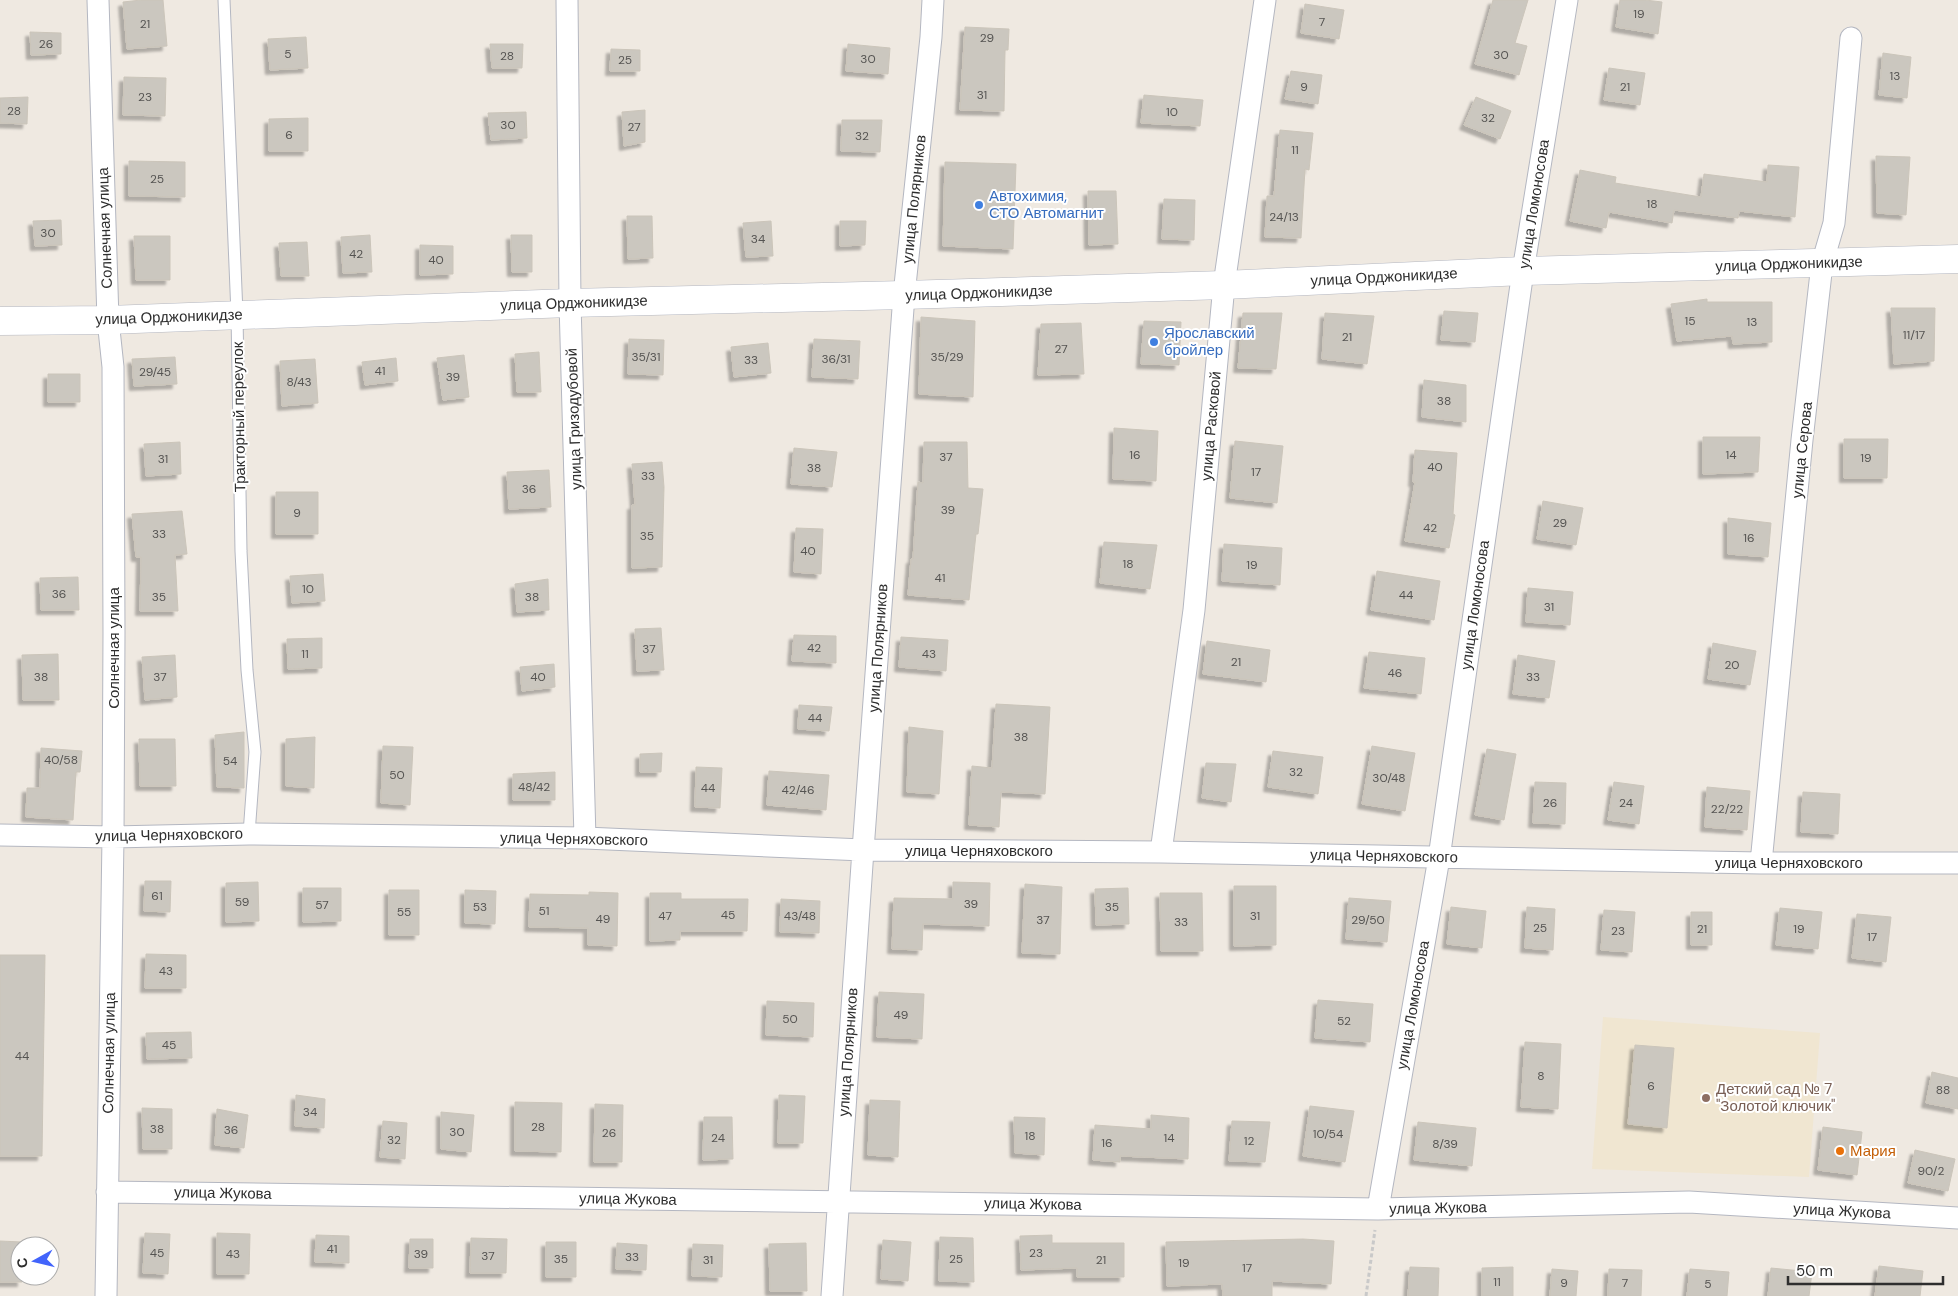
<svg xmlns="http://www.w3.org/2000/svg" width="1958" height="1296" viewBox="0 0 1958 1296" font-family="'DM Sans',sans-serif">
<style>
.education{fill:#f0e6d1}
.building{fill:#cbc7bf;stroke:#cbc5ba;filter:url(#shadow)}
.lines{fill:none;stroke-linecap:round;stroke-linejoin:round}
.lane-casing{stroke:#b4b7c1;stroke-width:13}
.street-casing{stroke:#b4b7c1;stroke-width:23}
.secondary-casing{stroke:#b4b7c1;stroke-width:29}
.path{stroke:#c9c9c9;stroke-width:3;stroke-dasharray:4 2.5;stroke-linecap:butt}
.lane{stroke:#fff;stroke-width:11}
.street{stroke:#fff;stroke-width:21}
.secondary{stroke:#fff;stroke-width:28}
.shop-dot{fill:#3f7fe0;stroke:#fff;stroke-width:2}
.education-dot{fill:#8d6e63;stroke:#fff;stroke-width:2}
.food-dot{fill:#e8710a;stroke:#fff;stroke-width:2}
.labels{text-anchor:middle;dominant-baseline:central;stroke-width:4;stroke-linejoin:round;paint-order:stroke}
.number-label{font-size:12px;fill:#555452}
.shop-label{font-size:15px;fill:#366cbe;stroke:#fff;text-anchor:start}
.street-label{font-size:15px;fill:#2e2e2e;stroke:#fff}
.education-label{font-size:15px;fill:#785e54;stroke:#fff;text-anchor:start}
.food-label{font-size:15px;fill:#c56008;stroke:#fff;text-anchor:start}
</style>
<defs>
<filter id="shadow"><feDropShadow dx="-4.5" dy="4.5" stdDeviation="1" flood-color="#0004"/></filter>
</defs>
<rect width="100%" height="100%" fill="#efe9e1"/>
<path class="education" d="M1603,1017L1820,1033L1809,1177L1592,1169Z"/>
<path class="building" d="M141,0H163L167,46L127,49L123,2Z
M1493,0H1528L1515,43L1527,46L1519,75L1475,64Z
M1620,0H1645L1662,2L1658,34L1616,27Z
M1305,4L1344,10L1339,39L1301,33Z
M965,27L1009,29L1008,50H1005L1004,111L960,110Z
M30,32L61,33V54L31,55Z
M306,37L308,68L270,70L268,39Z
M490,44H523L522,68H492Z
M848,44L890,48L888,74L846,71Z
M611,49L640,50V71H610Z
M1883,53L1911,57L1907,98L1879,95Z
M1609,68L1645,73L1640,105L1604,100Z
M1291,71L1322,75L1318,104L1285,99Z
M124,77L166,78L165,116L123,115Z
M1144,95L1203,100L1200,126L1141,123Z
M28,97L27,124L0,123V98Z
M1476,97L1511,111L1500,139L1464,125Z
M645,110V142L624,146L622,112Z
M526,112L527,138L491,140L488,113Z
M308,118V151H269V119Z
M842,120H882L880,152L841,151Z
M1280,130L1313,133L1309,170L1305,169L1301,238L1265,237L1267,196H1274Z
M1876,156L1910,157L1906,215L1877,213Z
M129,161L185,162V197L129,196Z
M945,162L1016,164L1013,249L943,246Z
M1768,165L1799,167L1795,217L1739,211L1738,218L1674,210L1672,223L1609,212L1606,228L1570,221L1580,170L1616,177L1615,183L1701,197L1704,174L1767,182Z
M1088,191H1116L1118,244L1089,245Z
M1164,199L1195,200L1194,240L1162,239Z
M627,216H652L653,258L628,259Z
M61,220L62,245L35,246L33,221Z
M771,221L773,256L746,257L743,223Z
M840,221H866L865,245L840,246Z
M370,235L372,272L343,273L341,237Z
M511,235H532V272H512Z
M134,236H170V280H136Z
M307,242L309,276H281L279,243Z
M420,245L453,246V274L420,275Z
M1707,299V302H1772V342L1733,344L1732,336L1677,341L1671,304Z
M1891,308H1935L1934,361L1894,364Z
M1444,311L1478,313L1475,342L1441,340Z
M1243,313H1282L1276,369L1238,368Z
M1325,313L1374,316L1367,364L1322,359Z
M921,317L975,321L973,397L919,394Z
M1144,321L1181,322L1179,365L1141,364Z
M1081,323L1084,374L1038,375L1041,324Z
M629,339L664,340L663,375L628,374Z
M814,339L860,341L858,379L812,377Z
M768,343L771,373L734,377L731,347Z
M539,352L541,392H517L515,354Z
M464,355L469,397L443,400L437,358Z
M175,357L177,384L134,386L132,359Z
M396,358L398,381L365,385L362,362Z
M315,359L318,403L282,406L280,361Z
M48,374H80V402H48Z
M1424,380L1466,385V422L1422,417Z
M1114,428L1158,431L1156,481L1113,479Z
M1703,437H1760L1758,472L1703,474Z
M1844,439H1888L1887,478H1844Z
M1235,441L1283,446L1277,503L1230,498Z
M180,442L181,474L146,476L144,444Z
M924,442H967L968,488L983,489L978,534H976L969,600L908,595L911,559H913L918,482L923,483Z
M794,448L837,452L832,487L791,484Z
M1415,450L1457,453L1453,514L1455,515L1449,548L1405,541L1415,482H1413Z
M662,462L664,487L662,567L632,568V505H635L632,464Z
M549,470L551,507L509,509L507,472Z
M276,492H318V534H276Z
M1543,501L1583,508L1576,545L1537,539Z
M182,511L187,554L175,555L178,611H140L141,557H136L132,514Z
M1728,518L1771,523L1768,557L1728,554Z
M796,528L823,529L821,574L794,572Z
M1104,542L1157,545L1150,589L1100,583Z
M1224,544L1282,548L1280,585L1222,581Z
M1377,571L1440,581L1434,620L1371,610Z
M323,574L325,601L292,603L290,576Z
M78,577L79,610H41L40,578Z
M548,579L549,610L517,612L515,584Z
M1528,588L1573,592L1570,625L1526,622Z
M661,628L664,670L637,671L635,629Z
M794,635L836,636V663L792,661Z
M901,637L948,640L946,671L899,667Z
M322,638V668L288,669L287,639Z
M1207,641L1270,650L1266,682L1203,674Z
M1713,643L1756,651L1750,685L1708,679Z
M1369,652L1425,658L1421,694L1364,688Z
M58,654L59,700H23L22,655Z
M175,655L177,697L145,700L142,657Z
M1518,655L1555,661L1549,698L1513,694Z
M554,664L555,687L522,691L520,667Z
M996,704L1050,707L1045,794L1001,792L999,827L969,825L972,766L992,768Z
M799,705L832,707L829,731L798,729Z
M909,727L943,731L939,794L907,792Z
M244,732V788L217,787L215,735Z
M315,737L314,788L286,786V739Z
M139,739H175L176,786H140Z
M383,746L413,747L410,805L381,803Z
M1372,746L1415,753L1405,811L1362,804Z
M41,748L82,751L80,772H76L73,820L26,817L27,788H40Z
M1487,749L1516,754L1504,820L1475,815Z
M1273,751L1323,757L1318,794L1268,787Z
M662,753L661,772H640V754Z
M1206,763L1236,764L1231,802L1202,798Z
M696,767L722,768L720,808L695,807Z
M769,771L829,775L826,810L767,805Z
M555,772V800H513V774Z
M1535,782L1566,783L1565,824L1533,823Z
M1614,782L1644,786L1639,824L1608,820Z
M1707,787L1750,791L1747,830L1705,827Z
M1803,792L1840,794L1838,834L1801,832Z
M145,881H171L170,912L144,911Z
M258,882L259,921L226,922V883Z
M953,882L990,883L989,926L923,924L922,950L892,949L894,898L953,899Z
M1025,884L1062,887L1060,954L1022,953Z
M1234,886H1276V945L1234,946Z
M303,888H341V921L303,922Z
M1128,888L1129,924L1096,925L1095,889Z
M389,890H419V935H389Z
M465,890L496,891L495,924L465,923Z
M589,892L618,893L617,946L588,945V928L529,927L530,894L589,895Z
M650,893H681V899H748L747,931H680V940L650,941Z
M1160,893H1202L1203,951H1161Z
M1349,898L1391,901L1387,942L1346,939Z
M781,899L820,901L819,933L780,932Z
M1451,907L1486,911L1482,948L1447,944Z
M1527,907L1555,909L1553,950L1525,948Z
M1780,908L1822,912L1818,949L1776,945Z
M1604,910L1635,912L1632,952L1601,950Z
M1691,912H1712V945H1691Z
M1857,914L1891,917L1886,962L1852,958Z
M146,954L186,955V988H145Z
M0,955H45L42,1156H0Z
M879,992L924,994L922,1039L877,1037Z
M1318,1000L1373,1004L1370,1042L1315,1038Z
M767,1001L814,1003L813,1037L766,1035Z
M191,1032L192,1058L147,1059L146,1033Z
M1525,1042L1561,1044L1558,1109L1521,1107Z
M1635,1045L1674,1048L1667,1128L1628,1124Z
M1932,1072L1958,1078V1109L1926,1103Z
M296,1095L325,1099L324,1128L295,1126Z
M779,1095L805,1096L803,1143H778Z
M870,1100L900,1101L898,1157L868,1155Z
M515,1102L562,1103L561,1152L515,1151Z
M595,1104L623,1105L622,1162H594Z
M1310,1106L1354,1111L1345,1162L1303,1156Z
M142,1108L172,1109V1149H143Z
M217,1109L248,1115L244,1148L215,1145Z
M441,1112L474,1115L471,1152L441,1149Z
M1151,1115L1189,1118L1188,1159L1120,1156V1162L1093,1160L1095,1125L1151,1129Z
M704,1117H732L733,1159L703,1160Z
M1014,1117L1045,1118L1044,1155L1015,1153Z
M383,1121L407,1123L405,1159L380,1157Z
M1232,1121L1270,1122L1265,1162L1229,1161Z
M1418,1122L1476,1128L1472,1166L1414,1160Z
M1823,1127L1862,1132L1857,1175L1818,1170Z
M1915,1150L1955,1159L1948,1191L1908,1183Z
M145,1233L170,1234L168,1274L143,1273Z
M217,1233L250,1234L249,1274H217Z
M316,1235L349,1236V1263L315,1262Z
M1052,1235V1243H1124V1277H1077V1268L1021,1270L1020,1236Z
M940,1237L973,1238L974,1282L939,1281Z
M471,1238L507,1239L506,1273H470Z
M410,1239H433V1268H409Z
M1303,1239L1334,1241L1331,1284L1272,1281V1296H1223L1222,1284L1167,1286L1166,1242Z
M883,1240L911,1242L908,1281L881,1279Z
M0,1241L22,1242V1246H20L22,1282H0Z
M546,1242H576V1277H546Z
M617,1243L647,1245L646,1270L616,1269Z
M806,1243L807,1291H770L769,1244Z
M693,1244L723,1245L722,1277L692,1276Z
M1879,1266L1923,1271L1920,1296H1875Z
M1410,1267L1439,1268L1438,1296H1408Z
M1513,1267V1296H1482V1268Z
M1771,1268L1812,1272L1809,1296H1768Z
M1552,1269L1578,1271L1576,1296H1550Z
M1609,1269L1642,1270L1641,1296H1608Z
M1690,1269L1729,1272L1727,1296H1687Z"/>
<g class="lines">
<defs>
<path id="lane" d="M224,0L237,314L241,551L247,670L255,752L249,834"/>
<path id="street" d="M98,0L108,320L113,367L114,633L113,837L106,1296
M567,0L570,303L585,838
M0,835L113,837L249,834L585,838L863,850L1161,852L1761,863H1958
M1161,852L1194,610L1224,285L1265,0
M1761,863L1802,440L1822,264L1834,223L1851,38
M107,1192L1378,1209L1689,1202L1958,1218
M1378,1209L1439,858L1523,271L1567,0
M832,1296L863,850L904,295L931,37L933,0"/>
<path id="secondary" d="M0,321L108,320L570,303L904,295L1224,285L1523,271L1958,259"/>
</defs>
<use href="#lane" class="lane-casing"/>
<use href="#street" class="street-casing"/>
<use href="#secondary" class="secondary-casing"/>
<path class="path" d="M1366,1296L1375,1230"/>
<use href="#lane" class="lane"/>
<use href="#street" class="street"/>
<use href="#secondary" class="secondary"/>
</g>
<g class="shop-dot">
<circle cx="979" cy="205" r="5"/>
<circle cx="1154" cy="342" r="5"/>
</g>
<circle class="education-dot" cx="1706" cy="1098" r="5"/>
<circle class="food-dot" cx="1840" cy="1151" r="5"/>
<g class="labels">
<g class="number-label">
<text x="1639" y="14">19</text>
<text x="1322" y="22">7</text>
<text x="145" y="24">21</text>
<text x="987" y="38">29</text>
<text x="46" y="44">26</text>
<text x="288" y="54">5</text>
<text x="1501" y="55">30</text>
<text x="507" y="56">28</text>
<text x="868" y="59">30</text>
<text x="625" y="60">25</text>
<text x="1895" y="76">13</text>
<text x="1304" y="87">9</text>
<text x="1625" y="87">21</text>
<text x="982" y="95">31</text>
<text x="145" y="97">23</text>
<text x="14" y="111">28</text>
<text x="1172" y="112">10</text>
<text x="1488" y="118">32</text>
<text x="508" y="125">30</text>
<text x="634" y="127">27</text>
<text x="289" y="135">6</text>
<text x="862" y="136">32</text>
<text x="1295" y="150">11</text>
<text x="157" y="179">25</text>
<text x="1652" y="204">18</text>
<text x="1284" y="217">24/13</text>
<text x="48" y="233">30</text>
<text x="758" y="239">34</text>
<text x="356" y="254">42</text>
<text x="436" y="260">40</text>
<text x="1690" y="321">15</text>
<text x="1752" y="322">13</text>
<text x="1914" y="335">11/17</text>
<text x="1347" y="337">21</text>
<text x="1061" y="349">27</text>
<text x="646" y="357">35/31</text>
<text x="947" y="357">35/29</text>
<text x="836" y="359">36/31</text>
<text x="751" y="360">33</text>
<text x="380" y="371">41</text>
<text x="155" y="372">29/45</text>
<text x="453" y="377">39</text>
<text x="299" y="382">8/43</text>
<text x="1444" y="401">38</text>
<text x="1135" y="455">16</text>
<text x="1731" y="455">14</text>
<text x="946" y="457">37</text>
<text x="1866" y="458">19</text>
<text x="163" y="459">31</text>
<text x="1435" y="467">40</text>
<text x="814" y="468">38</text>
<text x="1256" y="472">17</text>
<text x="648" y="476">33</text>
<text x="529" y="489">36</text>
<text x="948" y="510">39</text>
<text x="297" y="513">9</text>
<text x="1560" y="523">29</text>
<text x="1430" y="528">42</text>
<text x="159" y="534">33</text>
<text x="647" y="536">35</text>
<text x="1749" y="538">16</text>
<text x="808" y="551">40</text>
<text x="1128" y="564">18</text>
<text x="1252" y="565">19</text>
<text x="940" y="578">41</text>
<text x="308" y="589">10</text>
<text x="59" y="594">36</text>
<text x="1406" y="595">44</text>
<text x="159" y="597">35</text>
<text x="532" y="597">38</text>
<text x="1549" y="607">31</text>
<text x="814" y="648">42</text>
<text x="649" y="649">37</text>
<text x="305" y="654">11</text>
<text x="929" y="654">43</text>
<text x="1236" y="662">21</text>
<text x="1732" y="665">20</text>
<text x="1395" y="673">46</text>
<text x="41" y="677">38</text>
<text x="160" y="677">37</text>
<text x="538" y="677">40</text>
<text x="1533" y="677">33</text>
<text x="815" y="718">44</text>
<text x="1021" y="737">38</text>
<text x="61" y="760">40/58</text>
<text x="230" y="761">54</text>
<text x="1296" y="772">32</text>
<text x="397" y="775">50</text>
<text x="1389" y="778">30/48</text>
<text x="534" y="787">48/42</text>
<text x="708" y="788">44</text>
<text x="798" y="790">42/46</text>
<text x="1550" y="803">26</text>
<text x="1626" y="803">24</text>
<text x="1727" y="809">22/22</text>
<text x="157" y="896">61</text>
<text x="242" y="902">59</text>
<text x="971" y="904">39</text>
<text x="322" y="905">57</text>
<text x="480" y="907">53</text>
<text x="1112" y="907">35</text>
<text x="544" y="911">51</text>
<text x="404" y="912">55</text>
<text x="728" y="915">45</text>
<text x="665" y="916">47</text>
<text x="800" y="916">43/48</text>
<text x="1255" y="916">31</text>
<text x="603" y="919">49</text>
<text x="1043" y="920">37</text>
<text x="1368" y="920">29/50</text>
<text x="1181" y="922">33</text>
<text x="1540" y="928">25</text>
<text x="1702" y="929">21</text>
<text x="1799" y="929">19</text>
<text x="1618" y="931">23</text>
<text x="1872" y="937">17</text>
<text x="166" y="971">43</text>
<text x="901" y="1015">49</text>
<text x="790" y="1019">50</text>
<text x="1344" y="1021">52</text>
<text x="169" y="1045">45</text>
<text x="22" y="1056">44</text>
<text x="1541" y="1076">8</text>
<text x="1651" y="1086">6</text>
<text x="1943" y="1090">88</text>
<text x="310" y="1112">34</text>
<text x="538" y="1127">28</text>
<text x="157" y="1129">38</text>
<text x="231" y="1130">36</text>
<text x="457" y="1132">30</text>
<text x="609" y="1133">26</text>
<text x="1328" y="1134">10/54</text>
<text x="1030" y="1136">18</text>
<text x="718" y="1138">24</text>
<text x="1169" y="1138">14</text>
<text x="394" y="1140">32</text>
<text x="1249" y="1141">12</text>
<text x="1107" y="1143">16</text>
<text x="1445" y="1144">8/39</text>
<text x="1931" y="1171">90/2</text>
<text x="332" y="1249">41</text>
<text x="157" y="1253">45</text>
<text x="1036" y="1253">23</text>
<text x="233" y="1254">43</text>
<text x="421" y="1254">39</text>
<text x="488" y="1256">37</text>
<text x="632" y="1257">33</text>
<text x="561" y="1259">35</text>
<text x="956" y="1259">25</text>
<text x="708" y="1260">31</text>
<text x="1101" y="1260">21</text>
<text x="1184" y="1263">19</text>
<text x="1247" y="1268">17</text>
<text x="1497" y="1282">11</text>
<text x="1564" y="1283">9</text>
<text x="1625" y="1283">7</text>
<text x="1708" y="1284">5</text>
</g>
<g class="shop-label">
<text x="989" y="196">Автохимия,<tspan x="989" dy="17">СТО Автомагнит</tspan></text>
<text x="1164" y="333">Ярославский<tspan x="1164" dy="17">бройлер</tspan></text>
</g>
<g class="street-label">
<text transform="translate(914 199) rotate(-84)">улица Полярников</text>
<text transform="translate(1534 204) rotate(-81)">улица Ломоносова</text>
<text transform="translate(105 228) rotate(-92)">Солнечная улица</text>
<text transform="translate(1789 264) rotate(-2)">улица Орджоникидзе</text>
<text transform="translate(1384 277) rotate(-3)">улица Орджоникидзе</text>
<text transform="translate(979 293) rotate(-2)">улица Орджоникидзе</text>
<text transform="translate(574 303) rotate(-2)">улица Орджоникидзе</text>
<text transform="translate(169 317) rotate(-2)">улица Орджоникидзе</text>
<text transform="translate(239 417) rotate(-91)">Тракторный переулок</text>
<text transform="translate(574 419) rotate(-92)">улица Гризодубовой</text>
<text transform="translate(1211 426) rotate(-85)">улица Расковой</text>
<text transform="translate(1802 450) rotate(-84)">улица Серова</text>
<text transform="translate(1475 605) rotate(-82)">улица Ломоносова</text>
<text transform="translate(114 648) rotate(-90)">Солнечная улица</text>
<text transform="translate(878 648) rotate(-86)">улица Полярников</text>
<text transform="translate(169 835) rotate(-1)">улица Черняховского</text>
<text transform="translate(574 839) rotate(1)">улица Черняховского</text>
<text x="979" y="851">улица Черняховского</text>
<text transform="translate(1384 856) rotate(1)">улица Черняховского</text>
<text x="1789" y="863">улица Черняховского</text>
<text transform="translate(1413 1005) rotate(-80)">улица Ломоносова</text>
<text transform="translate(848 1052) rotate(-86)">улица Полярников</text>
<text transform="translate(109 1053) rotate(-89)">Солнечная улица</text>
<text transform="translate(223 1193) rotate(1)">улица Жукова</text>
<text transform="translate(628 1199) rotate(1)">улица Жукова</text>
<text transform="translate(1033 1204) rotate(1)">улица Жукова</text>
<text transform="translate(1438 1208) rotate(-1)">улица Жукова</text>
<text transform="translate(1842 1211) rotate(3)">улица Жукова</text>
</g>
<g class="education-label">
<text x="1716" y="1089">Детский сад № 7<tspan x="1716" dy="17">"Золотой ключик"</tspan></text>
</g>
<g class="food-label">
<text x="1850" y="1151">Мария</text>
</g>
</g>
<g transform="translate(35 1261) rotate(262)"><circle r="24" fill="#ffffff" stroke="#ababab"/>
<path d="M0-4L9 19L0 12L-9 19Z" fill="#4264fb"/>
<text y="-8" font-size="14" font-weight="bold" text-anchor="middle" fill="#2e2e2e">С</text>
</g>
<path d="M1788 1276v8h155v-8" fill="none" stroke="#2e2e2e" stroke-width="2.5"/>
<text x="1796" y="1276" font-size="15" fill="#2e2e2e" stroke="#ffffff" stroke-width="4" paint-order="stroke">50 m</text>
</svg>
